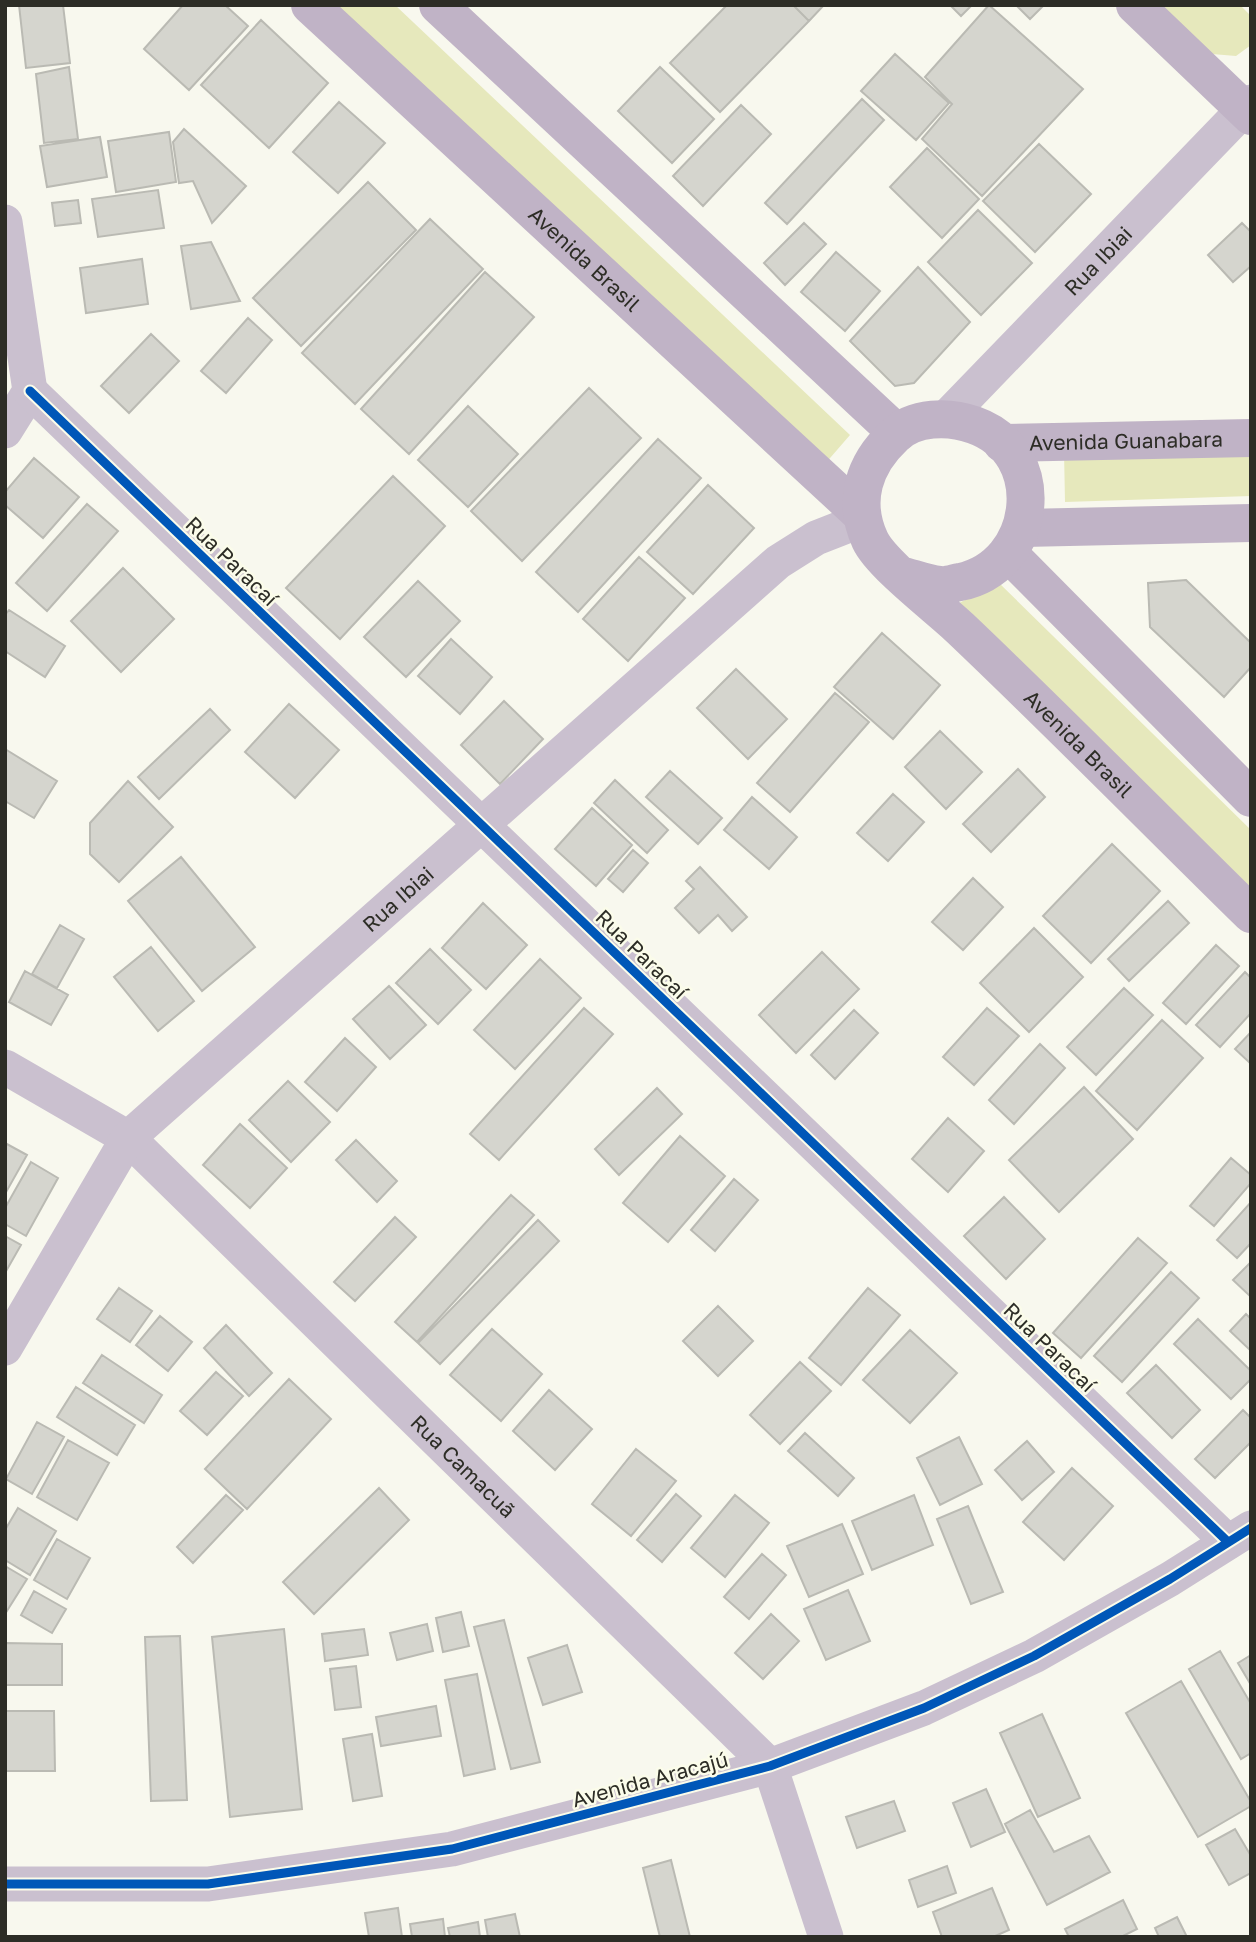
<svg xmlns="http://www.w3.org/2000/svg" width="1256" height="1942" viewBox="0 0 1256 1942" font-family="'Golos Text',sans-serif">
<style>
.green{fill:#e6e8bc}
.building{fill:#d5d5ce;stroke:#babab3;stroke-width:2}
.lines{fill:none;stroke-linecap:round;stroke-linejoin:round}
.street{stroke:#cac0cf;stroke-width:35}
.secondary{stroke:#c0b3c6;stroke-width:38}
.cycleway-casing{stroke:#fbfcea;stroke-width:13}
.cycleway{stroke:#0057b8;stroke-width:9}
.labels{text-anchor:middle;dominant-baseline:central;stroke-width:5;stroke-linejoin:round;paint-order:stroke}
.street-label{font-size:21px;fill:#2d2d26;stroke:#fbfcea}
</style>
<rect width="100%" height="100%" fill="#f8f8ee"/>
<path class="green" d="M335,5H395L850,435L824,465Z
M1161,5H1240L1251,16V45L1236,56L1212,54Z
M1251,449V496L1065,502L1064,451Z
M999,583L1251,830V888L959,603Z"/>
<path class="building" d="M19,5H63L70,63L26,68Z
M183,5H225L248,26L189,90L144,49Z
M727,5H793L809,21L720,112L670,63Z
M793,5H824L809,21Z
M950,5H972L961,16Z
M989,5L1083,89L982,196L922,139L952,104L925,77Z
M1016,5H1044L1030,19Z
M261,20L328,83L269,148L201,85Z
M895,54L949,103L916,140L861,91Z
M69,67L78,139L44,143L36,74Z
M660,67L714,119L672,163L618,111Z
M862,99L884,120L787,224L765,203Z
M339,102L385,143L338,193L293,152Z
M741,105L771,134L703,206L673,176Z
M184,129L246,186L212,223L193,181L179,183L173,142Z
M169,132L176,182L116,192L108,141Z
M100,137L107,177L47,187L40,146Z
M1039,144L1091,194L1035,252L983,201Z
M927,148L979,199L942,238L890,187Z
M368,182L416,230L301,346L253,298Z
M158,190L164,228L98,237L92,199Z
M78,200L81,223L55,226L52,203Z
M978,210L1032,263L981,315L928,262Z
M430,219L483,269L355,404L302,353Z
M804,223L826,244L785,285L764,263Z
M1242,223L1251,232V266L1233,282L1208,255Z
M211,242L240,301L191,309L181,246Z
M836,252L880,291L845,331L801,292Z
M142,259L148,304L86,313L80,268Z
M918,267L970,322L914,383L895,386L850,341Z
M485,272L534,317L409,454L361,409Z
M248,318L272,340L226,393L201,371Z
M151,334L179,361L129,413L101,386Z
M589,388L641,438L522,561L471,511Z
M468,406L518,454L468,507L418,460Z
M658,439L701,478L578,612L536,572Z
M34,458L79,497L43,538L5,505V492Z
M393,476L445,526L340,639L286,588Z
M708,485L754,528L693,594L647,552Z
M87,504L118,531L47,611L16,583Z
M639,557L685,598L628,661L583,619Z
M123,568L174,619L121,672L71,621Z
M1186,580L1251,643V667L1224,697L1150,627L1148,583Z
M418,581L460,621L406,677L364,637Z
M9,610L65,646L45,677L5,651V615Z
M882,633L940,685L893,739L834,687Z
M451,639L492,677L460,714L418,676Z
M736,669L787,719L748,759L697,708Z
M835,693L869,722L790,812L757,783Z
M504,701L543,739L500,784L461,745Z
M289,704L339,750L295,798L245,752Z
M210,709L230,730L159,799L138,777Z
M940,731L982,772L946,809L905,767Z
M5,749L57,781L34,818L5,801Z
M1018,769L1045,797L991,852L963,824Z
M670,771L722,818L698,844L646,797Z
M615,780L668,830L647,853L594,803Z
M128,781L173,827L119,882L90,854V823Z
M893,794L924,822L888,861L857,833Z
M752,797L797,837L769,869L724,830Z
M592,808L632,845L596,886L555,849Z
M1112,844L1160,891L1091,963L1043,916Z
M633,850L648,863L623,892L608,879Z
M181,857L255,947L202,991L128,901Z
M700,867L747,917L732,931L718,915L699,933L675,908L694,889L686,881Z
M973,878L1003,907L963,950L932,922Z
M1168,901L1189,923L1129,981L1108,959Z
M483,903L527,945L486,989L442,948Z
M60,925L84,939L57,988L32,974Z
M1034,928L1083,977L1029,1032L980,983Z
M1216,945L1239,966L1186,1024L1163,1003Z
M151,947L194,1001L158,1031L114,977Z
M430,949L471,990L438,1024L396,983Z
M822,952L859,989L796,1053L759,1015Z
M540,959L581,998L515,1069L474,1030Z
M25,971L68,995L51,1025L9,1002Z
M1245,972L1251,978V1013L1220,1047L1196,1025Z
M389,986L426,1025L390,1059L353,1019Z
M1124,988L1153,1015L1096,1075L1067,1047Z
M584,1008L613,1034L499,1160L470,1134Z
M987,1008L1019,1036L974,1085L943,1057Z
M854,1010L878,1033L835,1079L811,1055Z
M1162,1020L1203,1058L1137,1130L1096,1091Z
M1251,1032V1064L1235,1049Z
M345,1038L376,1067L337,1111L305,1082Z
M1040,1044L1065,1068L1014,1124L989,1100Z
M288,1081L330,1122L291,1162L249,1120Z
M1084,1087L1133,1139L1059,1212L1009,1160Z
M657,1088L682,1114L619,1175L595,1149Z
M948,1118L984,1151L948,1192L912,1159Z
M240,1124L287,1168L250,1208L203,1165Z
M680,1136L725,1176L668,1242L623,1203Z
M356,1140L397,1181L377,1202L336,1160Z
M5,1143L27,1155L5,1194Z
M1231,1158L1251,1175V1183L1214,1226L1190,1206Z
M31,1162L58,1178L26,1236L5,1224V1208Z
M734,1179L758,1200L715,1251L691,1230Z
M511,1195L534,1215L417,1342L395,1322Z
M1004,1197L1045,1239L1006,1279L964,1236Z
M1251,1202V1243L1237,1258L1217,1240Z
M395,1217L416,1237L355,1301L334,1282Z
M538,1220L559,1241L440,1364L418,1343Z
M5,1236L21,1245L5,1273Z
M1138,1238L1167,1263L1081,1358L1053,1333Z
M1251,1262V1297L1233,1280Z
M1171,1272L1199,1298L1122,1382L1094,1356Z
M119,1288L152,1311L130,1342L97,1319Z
M868,1288L900,1315L841,1385L809,1358Z
M718,1306L753,1341L718,1376L683,1341Z
M1246,1314L1251,1319V1351L1230,1331Z
M160,1316L192,1342L168,1371L136,1345Z
M1198,1319L1251,1371V1379L1231,1399L1174,1344Z
M226,1325L272,1373L249,1396L204,1348Z
M492,1329L542,1374L501,1421L450,1375Z
M910,1330L957,1373L910,1423L863,1380Z
M102,1355L162,1395L144,1423L83,1383Z
M800,1362L831,1391L780,1444L750,1415Z
M1156,1365L1200,1410L1172,1438L1127,1393Z
M216,1372L243,1396L207,1435L180,1411Z
M289,1379L331,1419L247,1509L205,1469Z
M76,1387L135,1425L117,1455L57,1417Z
M549,1390L592,1429L555,1470L513,1431Z
M1243,1410L1251,1418V1442L1215,1478L1195,1459Z
M37,1422L64,1437L32,1494L6,1479Z
M805,1433L854,1478L838,1496L788,1451Z
M959,1437L982,1484L940,1505L917,1458Z
M68,1440L109,1463L77,1520L37,1497Z
M1027,1441L1054,1472L1022,1500L995,1470Z
M636,1449L676,1481L631,1536L592,1504Z
M1072,1468L1113,1506L1064,1560L1023,1522Z
M379,1488L409,1520L314,1614L283,1582Z
M676,1494L701,1516L662,1562L637,1540Z
M226,1495L243,1510L193,1563L177,1547Z
M735,1495L769,1523L725,1577L691,1548Z
M914,1495L933,1545L872,1570L852,1521Z
M968,1506L1003,1592L971,1604L937,1519Z
M18,1508L56,1531L30,1575L5,1560V1530Z
M842,1524L863,1574L809,1597L787,1546Z
M57,1539L90,1558L67,1599L34,1580Z
M762,1554L786,1575L749,1619L724,1597Z
M5,1566L27,1579L5,1614Z
M848,1590L870,1641L826,1660L804,1609Z
M34,1591L66,1609L52,1633L21,1615Z
M461,1612L469,1646L443,1652L436,1618Z
M771,1614L799,1641L763,1679L735,1653Z
M504,1620L540,1762L511,1769L474,1627Z
M427,1624L433,1651L397,1660L390,1633Z
M284,1629L302,1809L230,1817L212,1637Z
M364,1629L368,1655L325,1661L322,1634Z
M180,1636L187,1800L151,1801L145,1637Z
M5,1643L62,1644V1685H5Z
M567,1645L582,1692L543,1705L528,1658Z
M1220,1651L1251,1704V1753L1241,1759L1189,1669Z
M1251,1655V1685L1238,1663Z
M356,1666L361,1707L335,1710L330,1669Z
M477,1674L495,1769L464,1776L445,1680Z
M1181,1681L1251,1802V1806L1198,1837L1126,1713Z
M436,1706L441,1736L381,1746L376,1717Z
M5,1711H54L55,1771H5Z
M1042,1714L1080,1798L1038,1817L1000,1733Z
M372,1734L382,1796L353,1801L343,1739Z
M986,1789L1005,1832L971,1847L953,1803Z
M894,1801L905,1831L857,1848L846,1817Z
M1030,1810L1054,1852L1089,1836L1110,1872L1047,1905L1005,1824Z
M1235,1829L1251,1856V1873L1229,1885L1206,1845Z
M671,1860L690,1937H660L643,1868Z
M947,1866L956,1893L918,1907L909,1880Z
M992,1888L1009,1930L993,1937H942L933,1912Z
M1123,1900L1137,1929L1121,1937H1069L1065,1929Z
M398,1908L402,1937H369L365,1913Z
M515,1914L520,1937H488L485,1920Z
M1177,1917L1187,1937H1159L1155,1928Z
M443,1919L445,1937H412L410,1924Z
M478,1922L480,1937H450L448,1928Z"/>
<g class="lines">
<g class="street">
<path d="M5,222L30,391L5,431"/>
<path d="M30,391L1228,1542"/>
<path id="s1" d="M945,419L1251,102"/>
<path id="s2" d="M5,1067L128,1138L770,1766L826,1937"/>
<path id="s3" d="M5,1348L128,1138L778,562L816,538L862,520"/>
<path d="M5,1884H208L452,1849L770,1766L924,1708L1034,1656L1170,1579L1251,1528"/>
</g>
<g class="secondary">
<path id="s4" d="M310,5L861,514"/>
<path d="M438,5L897,433"/>
<path d="M1135,5L1251,116"/>
<path id="s5" d="M1002,443L1251,438"/>
<path d="M1023,528L1251,523"/>
<path d="M1009,554L1251,798"/>
<path id="s6" d="M904,576C915,579 928,584 940,585C946,586 954,583 960,582C1038,566 1051,452 974,425C949,416 914,416 894,436C864,464 852,501 870,540C881,564 938,607 960,628C1059,722 1154,819 1251,914"/>
</g>
<defs>
<path id="cycleway" d="M30,391L1228,1542
M5,1884H208L452,1849L770,1766L924,1708L1034,1656L1170,1579L1251,1528"/>
</defs>
<use href="#cycleway" class="cycleway-casing"/>
<use href="#cycleway" class="cycleway"/>
</g>
<g class="labels">
<g class="street-label">
<text stroke="none"><textPath href="#s4" startOffset="374">Avenida Brasil</textPath></text>
<text stroke="none"><textPath href="#s1" startOffset="220">Rua Ibiai</textPath></text>
<text stroke="none"><textPath href="#s5" startOffset="124">Avenida Guanabara</textPath></text>
<text transform="translate(232 561) rotate(44)">Rua Paracaí</text>
<text stroke="none"><textPath href="#s6" startOffset="760">Avenida Brasil</textPath></text>
<text stroke="none"><textPath href="#s3" startOffset="604">Rua Ibiai</textPath></text>
<text transform="translate(642 954) rotate(44)">Rua Paracaí</text>
<text transform="translate(1050 1347) rotate(44)">Rua Paracaí</text>
<text stroke="none"><textPath href="#s2" startOffset="611">Rua Camacuã</textPath></text>
<text transform="translate(650 1779) rotate(-15)">Avenida Aracajú</text>
</g>
</g>
<rect width="1256" height="1942" fill="none" stroke="#2d2d26" stroke-width="14"/>
</svg>
